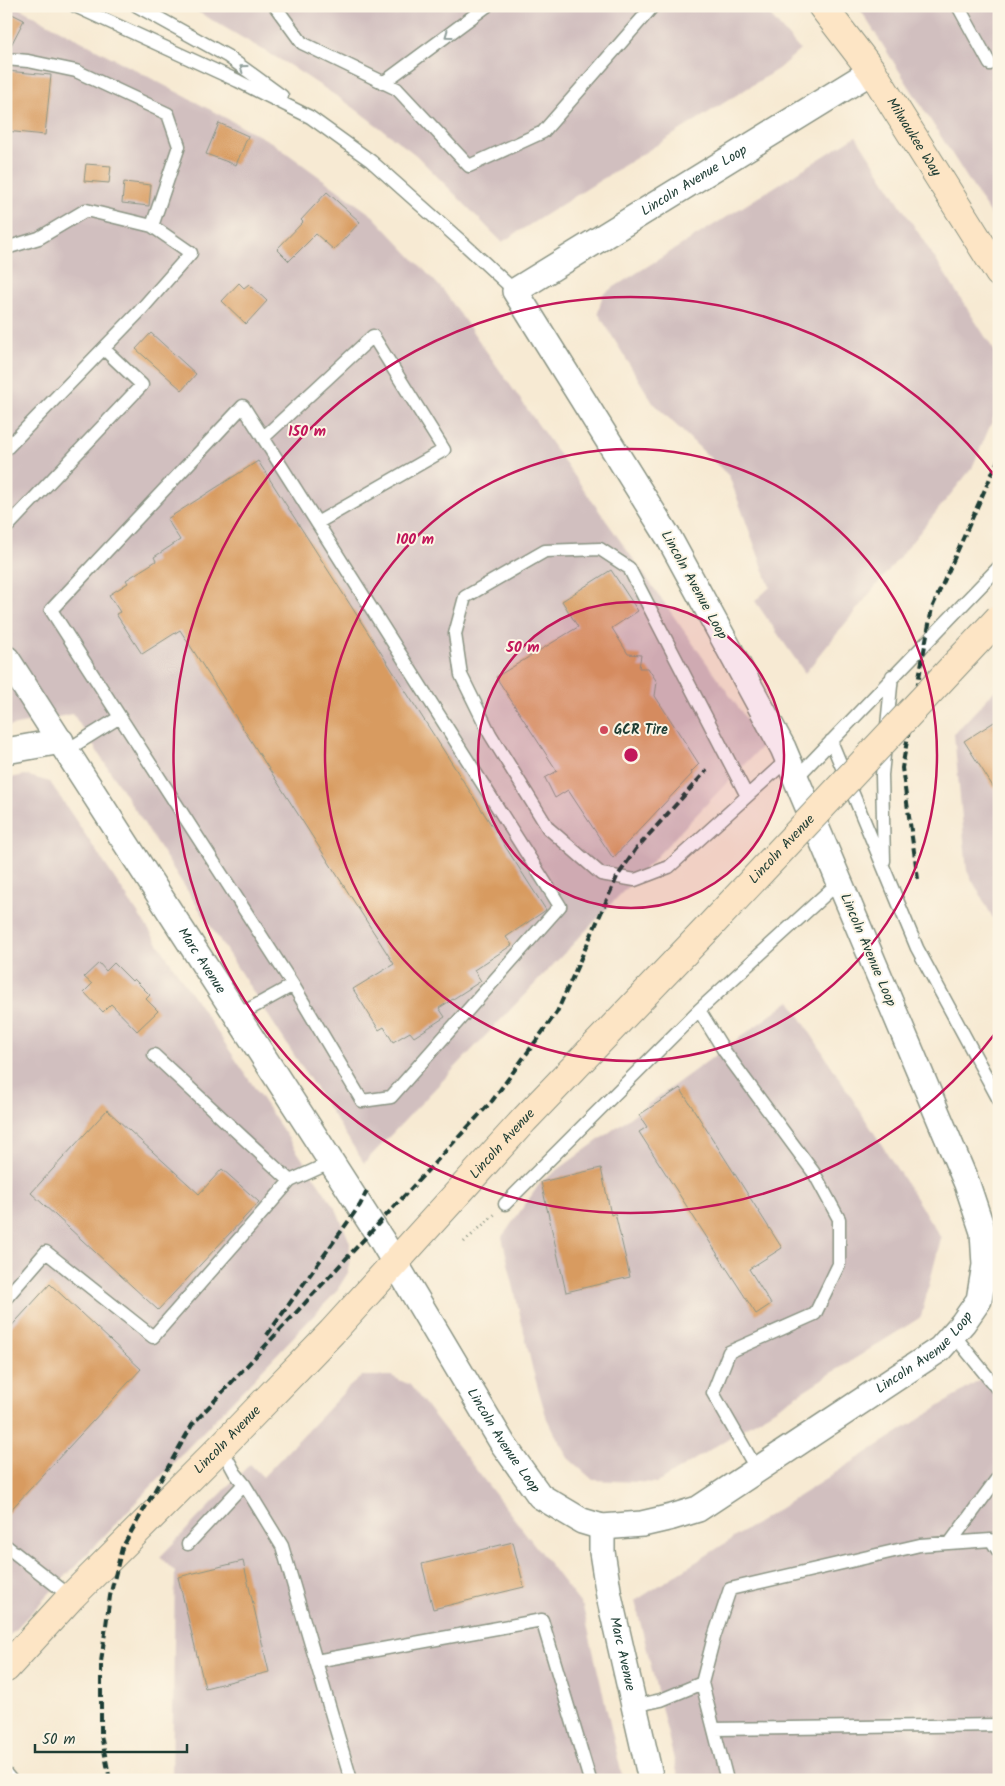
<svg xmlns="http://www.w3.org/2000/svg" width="1005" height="1786" viewBox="0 0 1005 1786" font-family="Kalam,sans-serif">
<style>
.industrial{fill:#d1bfbf}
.building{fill:#d89b60}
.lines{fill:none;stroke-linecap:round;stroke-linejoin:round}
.lane-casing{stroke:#8b9484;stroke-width:15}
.street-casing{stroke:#8b9484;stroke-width:28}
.secondary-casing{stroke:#8b9484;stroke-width:30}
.path{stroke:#8b9484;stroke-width:3;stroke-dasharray:1 4;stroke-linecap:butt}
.lane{stroke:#fff;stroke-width:12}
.street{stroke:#fff;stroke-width:25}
.secondary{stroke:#fde5c5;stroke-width:28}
.rail{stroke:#1f3d34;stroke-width:4;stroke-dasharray:8 4;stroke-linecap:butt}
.secondary-bridge-casing{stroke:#8b9484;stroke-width:30;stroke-linecap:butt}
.secondary-bridge{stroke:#fde5c5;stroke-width:28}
.oneway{stroke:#8f9e9a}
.ring{fill:none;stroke:#c2185b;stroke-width:2.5}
.poi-dot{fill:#d1495b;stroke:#fcf5e5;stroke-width:2}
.labels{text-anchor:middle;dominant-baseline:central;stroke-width:4;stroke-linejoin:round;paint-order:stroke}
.street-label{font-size:14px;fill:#1f3d34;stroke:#fcf5e5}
.poi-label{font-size:14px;font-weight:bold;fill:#1f3d34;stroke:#fcf5e5;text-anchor:start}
.centre{fill:#c2185b;stroke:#fcf5e5;stroke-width:2.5}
.ring-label{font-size:15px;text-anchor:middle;font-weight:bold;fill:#c2185b;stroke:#fcf5e5;stroke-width:4;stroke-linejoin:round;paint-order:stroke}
</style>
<rect width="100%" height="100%" fill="#fcf5e5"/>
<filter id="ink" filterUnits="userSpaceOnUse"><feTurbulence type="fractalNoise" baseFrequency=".02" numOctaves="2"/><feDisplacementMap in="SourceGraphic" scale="10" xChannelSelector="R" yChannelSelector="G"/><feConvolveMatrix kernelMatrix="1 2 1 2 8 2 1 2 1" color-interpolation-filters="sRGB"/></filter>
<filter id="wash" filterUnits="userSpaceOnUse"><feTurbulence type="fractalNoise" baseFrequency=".0096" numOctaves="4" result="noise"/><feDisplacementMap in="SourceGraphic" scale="20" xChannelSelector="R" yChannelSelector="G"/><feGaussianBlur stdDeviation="1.12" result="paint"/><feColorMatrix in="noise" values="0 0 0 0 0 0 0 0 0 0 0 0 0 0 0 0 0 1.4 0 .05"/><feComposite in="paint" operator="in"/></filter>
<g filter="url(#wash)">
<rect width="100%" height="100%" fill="#f7ead3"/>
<path class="industrial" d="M6,6H15L273,143L373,216L443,290L764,744L364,1163L73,714L6,727Z
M188,6H762L800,50L778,69L502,242L416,155L350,105L289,65Z
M858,6H999V228Z
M856,136L999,358V405L972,468L805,673L755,601L770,587L729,476L653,403L598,313L603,294Z
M999,686V929L967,871L954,734Z
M25,775L50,782L337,1211L350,1243L349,1271L336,1292L6,1639V779Z
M790,1001L941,1238L921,1317L657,1483L593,1480L568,1458L547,1419L533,1371L502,1237L541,1182Z
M999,1368V1780H679L635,1601Z
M362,1376H391L410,1385L583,1607L623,1780H172L175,1572L160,1557L250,1464L263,1477L349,1387Z"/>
<g id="blocks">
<path class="building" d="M6,11L24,20L8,51H6Z
M6,71L51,75L45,135L6,131Z
M219,123L248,136L236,165L206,154Z
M86,164L111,166L109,183L84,181Z
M124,182L151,185L149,206L122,203Z
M327,192L360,222L334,250L316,234L289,261L277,249L303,222L301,220Z
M239,283L244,288L249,284L267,301L246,324L222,301Z
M151,333L196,374L182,390L136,349Z
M258,461L546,910L506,937L512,945L474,970L481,981L439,1008L445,1017L414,1037L410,1032L393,1042L384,1027L379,1030L353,989L394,964L180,630L142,654L116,614L120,612L109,595L128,583L126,580L156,561L154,557L180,540L167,519Z
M611,570L638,611L612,628L628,654L641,655L639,668H648L657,682L655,696L699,764L691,772L692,774L613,858L568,790L555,798L545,778L557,771L496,677L578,627L562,601Z
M999,719V796L964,741Z
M99,963L106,971L114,963L132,981L134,979L150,995L146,999L158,1011L137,1031L111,1004L103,1012L84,992L92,984L84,977Z
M680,1088L782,1248L749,1269L771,1304L756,1314L639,1132L647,1127L639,1115Z
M107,1110L199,1194L222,1169L259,1202L158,1310L31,1193Z
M601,1168L611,1215L615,1213L630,1277L566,1292L541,1182Z
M50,1284L141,1369L6,1515V1332Z
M513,1542L524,1587L433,1609L422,1564Z
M243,1561L269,1672L205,1688L178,1577Z"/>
</g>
</g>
<g filter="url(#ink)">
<use href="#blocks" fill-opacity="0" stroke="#8b9484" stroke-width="1"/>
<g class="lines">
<defs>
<path id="lane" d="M75,6L238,81L310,117L371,161L462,242L515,291
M137,6L227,56L282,96
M275,6L302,43L397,89L469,166L543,132L653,6
M958,6L990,64
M6,59L28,61L76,71L168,114L179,146L152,226
M383,83L487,6
M6,248L39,238L86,210L152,226L191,253L138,313L6,449
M243,406L560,906L391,1097L362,1101L293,985L51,610Z
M263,438L373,336L444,450L317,523
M6,528L142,385L104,349
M831,741L917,948L999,1100
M67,750L120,717
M796,778L999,567
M747,796L629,568L600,549L545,551L465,597L455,634L461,675L490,734L548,828L601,874L635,880L669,867L788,759
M884,861L882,775L892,676
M699,1010L725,1052L814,1173L839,1219V1264L815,1314L729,1352L713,1393L757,1470
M237,1016L293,985
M154,1055L290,1181L332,1162
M505,1204L699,1010L839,882
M6,1298L46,1252L153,1337L290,1181
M953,1334L999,1391
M244,1484L282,1546L351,1780
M950,1543L999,1476
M188,1544L244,1484L235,1473L221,1447
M6,1546L71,1597
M316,1661L542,1620L590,1780
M634,1706L661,1700L702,1683
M714,1729L999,1725
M6,1774L11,1780
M727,1780L702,1683L714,1637L730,1589L920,1545L991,1540L999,1552"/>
<g id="street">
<path id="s1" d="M7,659L381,1239L503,1444L540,1496L582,1521L602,1527L642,1524L672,1517L698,1509L940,1349L963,1323L979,1300L985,1265L983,1232L967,1184L783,748L669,538L515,291L872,71"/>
<path d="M6,751L61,741"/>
<path id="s2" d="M602,1527V1552L609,1596L651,1780"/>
</g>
<g id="secondary">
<path id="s3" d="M822,6L872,71L999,273"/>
<path id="s4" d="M6,1668L71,1597L221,1447L332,1332L524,1120L708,928"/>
</g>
</defs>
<use href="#lane" class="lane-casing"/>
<use href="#street" class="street-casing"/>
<use href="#secondary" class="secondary-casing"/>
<path class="path" d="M464,1242L495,1214"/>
<use href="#lane" class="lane"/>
<use href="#street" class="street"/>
<use href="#secondary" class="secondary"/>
<path class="rail" d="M918,879L902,768L932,608L999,458
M267,1335L360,1205L367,1191
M110,1780L101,1735V1662L110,1596L122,1548L192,1425L492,1101L557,1012L617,877L636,849L707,770"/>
<defs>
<g id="secondary-bridge">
<path id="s5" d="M708,928L999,618"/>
</g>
</defs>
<use href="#secondary-bridge" class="secondary-bridge-casing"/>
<use href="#secondary-bridge" class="secondary-bridge"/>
</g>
<defs><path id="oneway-chevron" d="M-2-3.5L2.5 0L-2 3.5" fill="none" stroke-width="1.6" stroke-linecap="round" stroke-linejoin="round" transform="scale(1.25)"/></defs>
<g class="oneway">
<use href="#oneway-chevron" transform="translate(448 35) rotate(144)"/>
<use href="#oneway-chevron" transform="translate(243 68) rotate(-144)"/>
</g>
</g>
<circle cx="631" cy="755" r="153" fill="#c2185b" fill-opacity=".12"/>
<g class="ring">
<circle cx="631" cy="755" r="153"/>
<circle cx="631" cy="755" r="306"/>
<path d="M997 1031A458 458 0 1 1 997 479"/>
</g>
<circle class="poi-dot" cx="604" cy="730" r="5"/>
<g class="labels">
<g class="street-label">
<text stroke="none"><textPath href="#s3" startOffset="160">Milwaukee Way</textPath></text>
<text stroke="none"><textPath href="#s1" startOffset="2846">Lincoln Avenue Loop</textPath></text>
<text transform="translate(694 585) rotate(61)">Lincoln Avenue Loop</text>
<text stroke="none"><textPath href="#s5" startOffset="108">Lincoln Avenue</textPath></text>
<text transform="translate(868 950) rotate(67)">Lincoln Avenue Loop</text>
<text stroke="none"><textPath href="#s1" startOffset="359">Marc Avenue</textPath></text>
<text stroke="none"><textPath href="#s4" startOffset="722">Lincoln Avenue</textPath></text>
<text stroke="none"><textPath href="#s1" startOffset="1436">Lincoln Avenue Loop</textPath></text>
<text stroke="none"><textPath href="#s4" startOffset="318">Lincoln Avenue</textPath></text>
<text stroke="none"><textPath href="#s1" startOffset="926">Lincoln Avenue Loop</textPath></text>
<text stroke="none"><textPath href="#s2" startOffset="129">Marc Avenue</textPath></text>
</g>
<g class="poi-label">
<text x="614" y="730">GCR Tire</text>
</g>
</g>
<circle cx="631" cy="755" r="8" class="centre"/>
<g class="ring-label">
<text x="307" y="436">150 m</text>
<text x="415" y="544">100 m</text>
<text x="523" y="652">50 m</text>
</g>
<rect width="1005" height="1786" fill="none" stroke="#fcf5e5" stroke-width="25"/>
<path d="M35 1744v8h152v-8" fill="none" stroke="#1f3d34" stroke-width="2.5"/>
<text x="42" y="1744" font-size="15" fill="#1f3d34" stroke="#fcf5e5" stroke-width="4" paint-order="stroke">50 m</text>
</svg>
